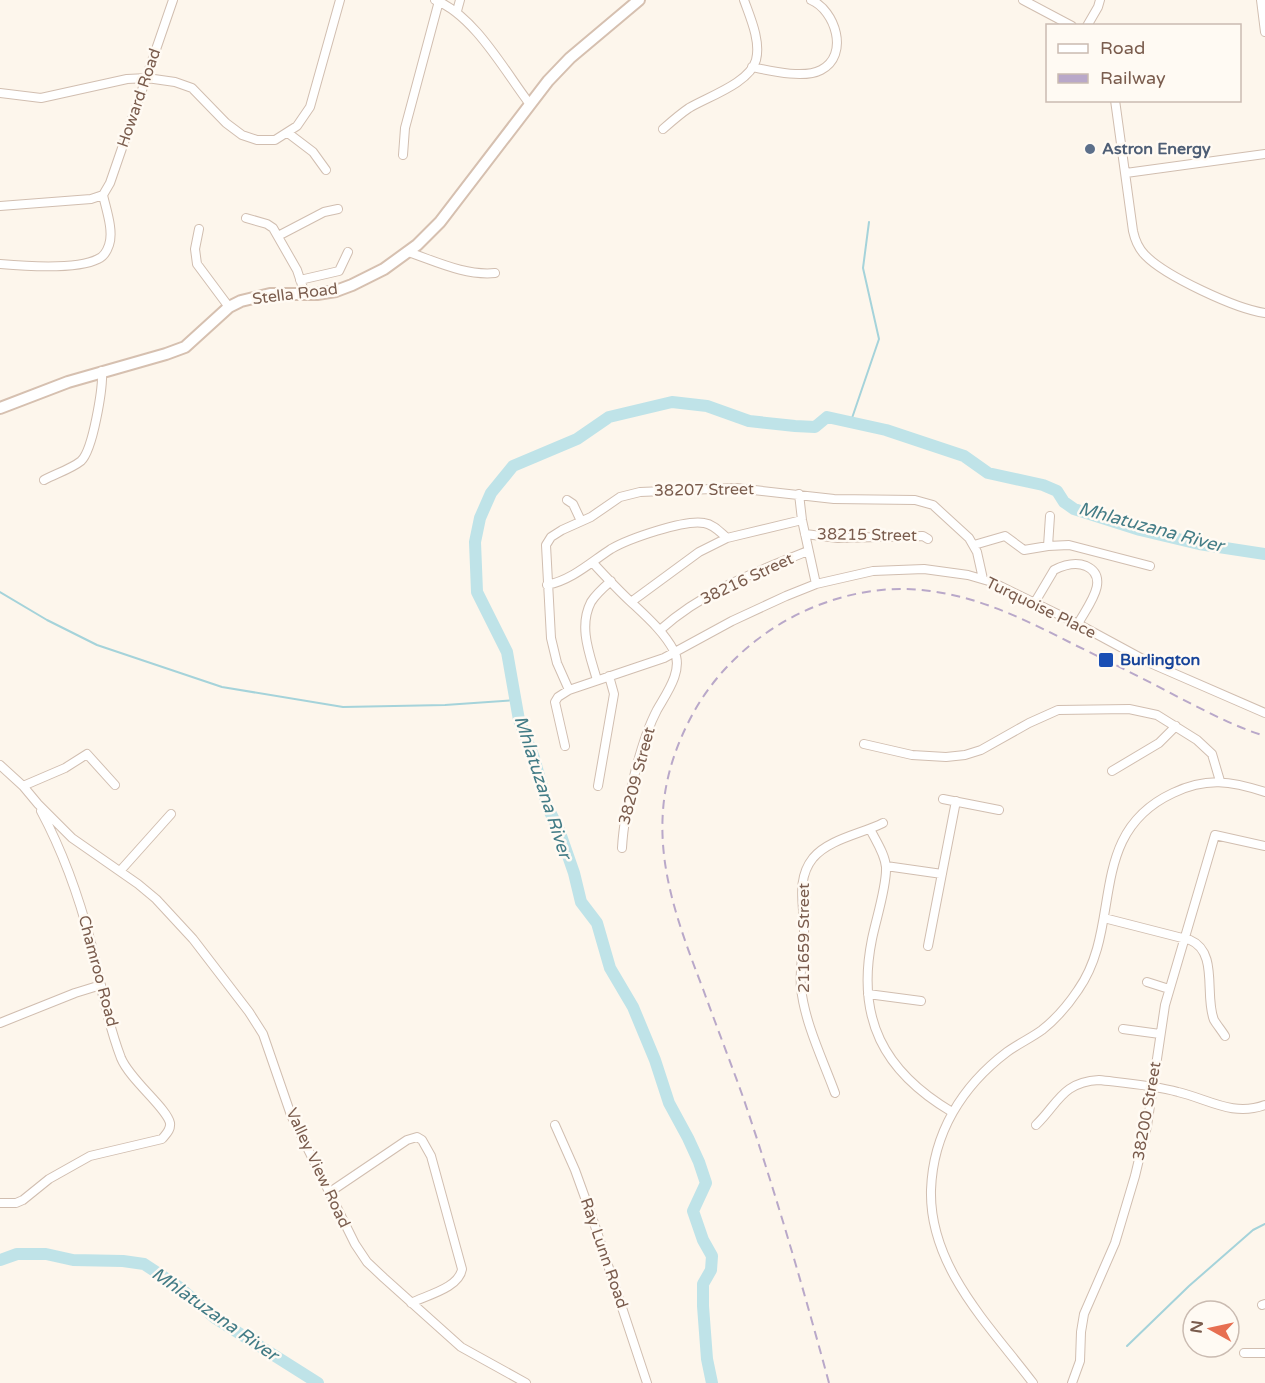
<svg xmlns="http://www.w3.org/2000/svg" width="1265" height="1383" viewBox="0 0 1265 1383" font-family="'Varela Round',sans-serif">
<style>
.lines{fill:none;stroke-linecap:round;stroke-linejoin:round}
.stream{stroke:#a5d3da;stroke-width:2}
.river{stroke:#bfe3e8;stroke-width:12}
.street-casing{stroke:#d1beb0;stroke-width:10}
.secondary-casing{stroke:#d6c0b0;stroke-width:14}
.street{stroke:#fff;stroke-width:8}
.secondary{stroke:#fff;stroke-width:10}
.rail{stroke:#b9a8c9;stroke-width:2;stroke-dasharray:9 6;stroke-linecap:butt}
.service-dot{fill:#5c6f8a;stroke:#fffaf3;stroke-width:2}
.transit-dot{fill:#1a4fb4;stroke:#fffaf3;stroke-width:2}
.labels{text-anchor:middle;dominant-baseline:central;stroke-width:5;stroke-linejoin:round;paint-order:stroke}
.street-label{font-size:16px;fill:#7a5c4d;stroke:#fffaf3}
.service-label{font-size:16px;font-weight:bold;fill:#4e5e75;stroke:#fffaf3;text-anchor:start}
.transit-label{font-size:16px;font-weight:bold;fill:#164399;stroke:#fffaf3;text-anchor:start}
.water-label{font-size:18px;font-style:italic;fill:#437c86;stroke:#fffaf3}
</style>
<rect width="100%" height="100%" fill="#fdf6ec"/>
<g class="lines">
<path class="stream" d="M851,421L879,339L863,268L869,222
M0,592L47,620L97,645L222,687L343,707L445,705L516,700
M1127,1346L1189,1286L1253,1230L1265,1224"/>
<path class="river" d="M0,1260L17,1254H46L73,1260L123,1261L144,1264L179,1287L215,1318L318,1383
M712,1383L707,1359L703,1306V1284L711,1270L712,1256L703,1240L693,1211L706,1183L699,1162L688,1138L669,1103L655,1060L633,1007L610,968L597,923L581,902L574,873L559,830L548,808L534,758L519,720L507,652L477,592L475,542L480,518L491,493L513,466L577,439L609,417L672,402L707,406L749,421L795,426L815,427L827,417L886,430L964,456L988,473L1043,485L1057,491L1064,502L1074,509L1140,530L1199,544L1265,554"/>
<defs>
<path id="street" d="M435,0C474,15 504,70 529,103
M1023,0L1072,26
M1261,0L1265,32
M457,11L460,0
M1087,26L1098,7L1100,0
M752,67C771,71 804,79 821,70C850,55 835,10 811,0
M0,93L41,98L127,79L147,78L175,82L192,88L226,123L242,135L257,140H275L297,126L310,107L340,0
M1115,100L1133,231C1135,240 1138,248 1145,255C1165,276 1236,309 1265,313
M663,129C671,122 680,114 689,108C707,97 750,83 756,60C761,41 750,17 744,0
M288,133L313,152L326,170
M403,155L405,128L439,1
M1126,173L1265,154
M103,195L110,183L173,0
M0,206L91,199L103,195
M246,218L267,224L273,228L297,270L305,294
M199,229L195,249L197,264L229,307
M278,236L324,212L338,209
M408,252C435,261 465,276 495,273
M0,264C23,266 77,270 98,259C103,257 107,251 109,245C114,231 106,209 103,195
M300,280L339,271L348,252
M44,480C55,474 71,469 81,461C93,450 103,388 102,371
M799,494L802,520L816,584
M567,500L573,504L581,521
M805,534L838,538L923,536L928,539
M974,545L1005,536L1024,550L1048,546L1069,545L1150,566
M1048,546L1050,516
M593,563C605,576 618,590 631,602C647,617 664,632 674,651C684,670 666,694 657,710C640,742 624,811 622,848
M547,585C572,580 591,562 611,549C628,539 685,519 704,523C713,524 720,532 727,538
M631,602L699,552L727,538L802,520
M1035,602L1054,570C1064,565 1076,562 1086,566C1112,578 1086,608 1078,624
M660,630C702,592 755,572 808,551
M597,680C590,655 578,627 591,602C596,594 604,587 611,581
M569,690L557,663L551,638L546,545L551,537L562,530L591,517L620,497L640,492L736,488L834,499L915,500L933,505L969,538L977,552L983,579
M864,744L912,755L946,757L965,755L981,750L1029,723L1058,710L1129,709L1157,715L1197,740L1212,754L1220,781
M565,746L555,702L558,697L569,690L664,658L732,621L786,596L816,584L873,571L924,569L968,575L992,582L1078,624L1150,663L1265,713
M0,765L23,786L38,804L72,838L138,884L156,899L193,939L249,1012L263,1034L291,1115L355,1244L367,1262L384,1278L461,1347L526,1383
M1112,771L1159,743L1176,726
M23,786L65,768L87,754L115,785
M598,786L614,694L609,676
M943,799L999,810
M870,829C876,841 885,854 886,867C887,886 876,919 872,939C856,1018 883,1071 952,1112
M886,866L942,874
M120,871L171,814
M1104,918L1190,940C1219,952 1204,996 1214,1020C1217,1025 1222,1031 1225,1036
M928,946L956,801
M1147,982L1169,989
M868,994L921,1001
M0,1023L75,993L101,985
M1123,1029L1160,1034
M835,1093C823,1060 805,1024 801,988C799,967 805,945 804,924C803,901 797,878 813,858C829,839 861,834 883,823
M555,1125L575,1170L592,1217L647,1383
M1036,1125C1058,1104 1062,1082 1099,1080C1125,1083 1153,1085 1178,1092C1208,1099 1233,1117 1265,1105
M330,1192L407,1140L417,1137L422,1140L431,1156L462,1269C459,1288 427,1295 411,1303
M0,1203H16L23,1200L49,1179L90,1156L162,1139C166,1134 171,1130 170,1123C167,1108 130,1080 121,1058C107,1021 100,981 91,943C79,897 63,852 41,811
M1262,1305L1265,1304
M1244,1353H1265
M1033,1383C990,1326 929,1267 931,1190C933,1133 962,1086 1007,1052C1018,1044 1031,1038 1042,1030C1056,1019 1068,1005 1078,990C1124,925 1085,834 1173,793C1207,777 1231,781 1265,792
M1072,1383L1080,1361L1081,1332L1084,1314L1115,1243L1135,1176L1147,1126L1165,1005L1215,835L1265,846"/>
<path id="secondary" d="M0,408L68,382L166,354L185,347L229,307L241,301L270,294H317L336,291L352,285L384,269L417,245L440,222L548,81L570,58L639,0"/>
</defs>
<use href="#street" class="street-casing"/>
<use href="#secondary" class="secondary-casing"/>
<use href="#street" class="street"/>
<use href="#secondary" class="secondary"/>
<path class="rail" d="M829,1383C803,1287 775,1191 743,1097C730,1061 716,1025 703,989C667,896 640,817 689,721C705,689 729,661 758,639C805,603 870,582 930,591C983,598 1028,621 1075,645C1110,662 1144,679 1178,697C1206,711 1235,727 1265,736"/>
</g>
<circle class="service-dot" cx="1090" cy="149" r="6"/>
<rect class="transit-dot" x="1098" y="652" width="16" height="16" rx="3"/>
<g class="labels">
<g class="street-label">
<text transform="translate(139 98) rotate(-71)">Howard Road</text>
<text transform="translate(295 294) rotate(-7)">Stella Road</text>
<text transform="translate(704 490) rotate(-1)">38207 Street</text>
<text transform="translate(867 535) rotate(1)">38215 Street</text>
<text transform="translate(747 579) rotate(-25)">38216 Street</text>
<text transform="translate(1041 608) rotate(26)">Turquoise Place</text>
<text transform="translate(637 776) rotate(-75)">38209 Street</text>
<text transform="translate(804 938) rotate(-90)">211659 Street</text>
<text transform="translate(98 971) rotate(75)">Chamroo Road</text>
<text transform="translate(1147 1111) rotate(-80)">38200 Street</text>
<text transform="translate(318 1168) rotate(65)">Valley View Road</text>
<text transform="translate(604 1253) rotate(71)">Ray Lunn Road</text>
</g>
<g class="service-label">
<text x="1102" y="149">Astron Energy</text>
</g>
<g class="transit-label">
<text x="1120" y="660">Burlington</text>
</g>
<g class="water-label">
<text transform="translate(1151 527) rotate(15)">Mhlatuzana River</text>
<text transform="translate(543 787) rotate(72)">Mhlatuzana River</text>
<text transform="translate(215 1314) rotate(35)">Mhlatuzana River</text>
</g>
</g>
<rect x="1046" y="24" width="195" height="78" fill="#fffaf3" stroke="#cabbb1" stroke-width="1.5"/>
<rect x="1058" y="44" width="30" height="9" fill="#ffffff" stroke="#cabbb1" stroke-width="1.5"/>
<text x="1100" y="54" font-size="18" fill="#7a5c4d">Road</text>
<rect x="1058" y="74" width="30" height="9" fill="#b9a8c9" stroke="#cabbb1" stroke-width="1.5"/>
<text x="1100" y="84" font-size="18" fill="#7a5c4d">Railway</text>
<g transform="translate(1211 1329) rotate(278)"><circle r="28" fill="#fffaf3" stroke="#cabbb1" stroke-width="1.5"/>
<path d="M0-4.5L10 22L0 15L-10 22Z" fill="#e76f51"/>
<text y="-9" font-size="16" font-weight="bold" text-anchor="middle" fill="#7a5c4d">N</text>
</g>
</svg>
